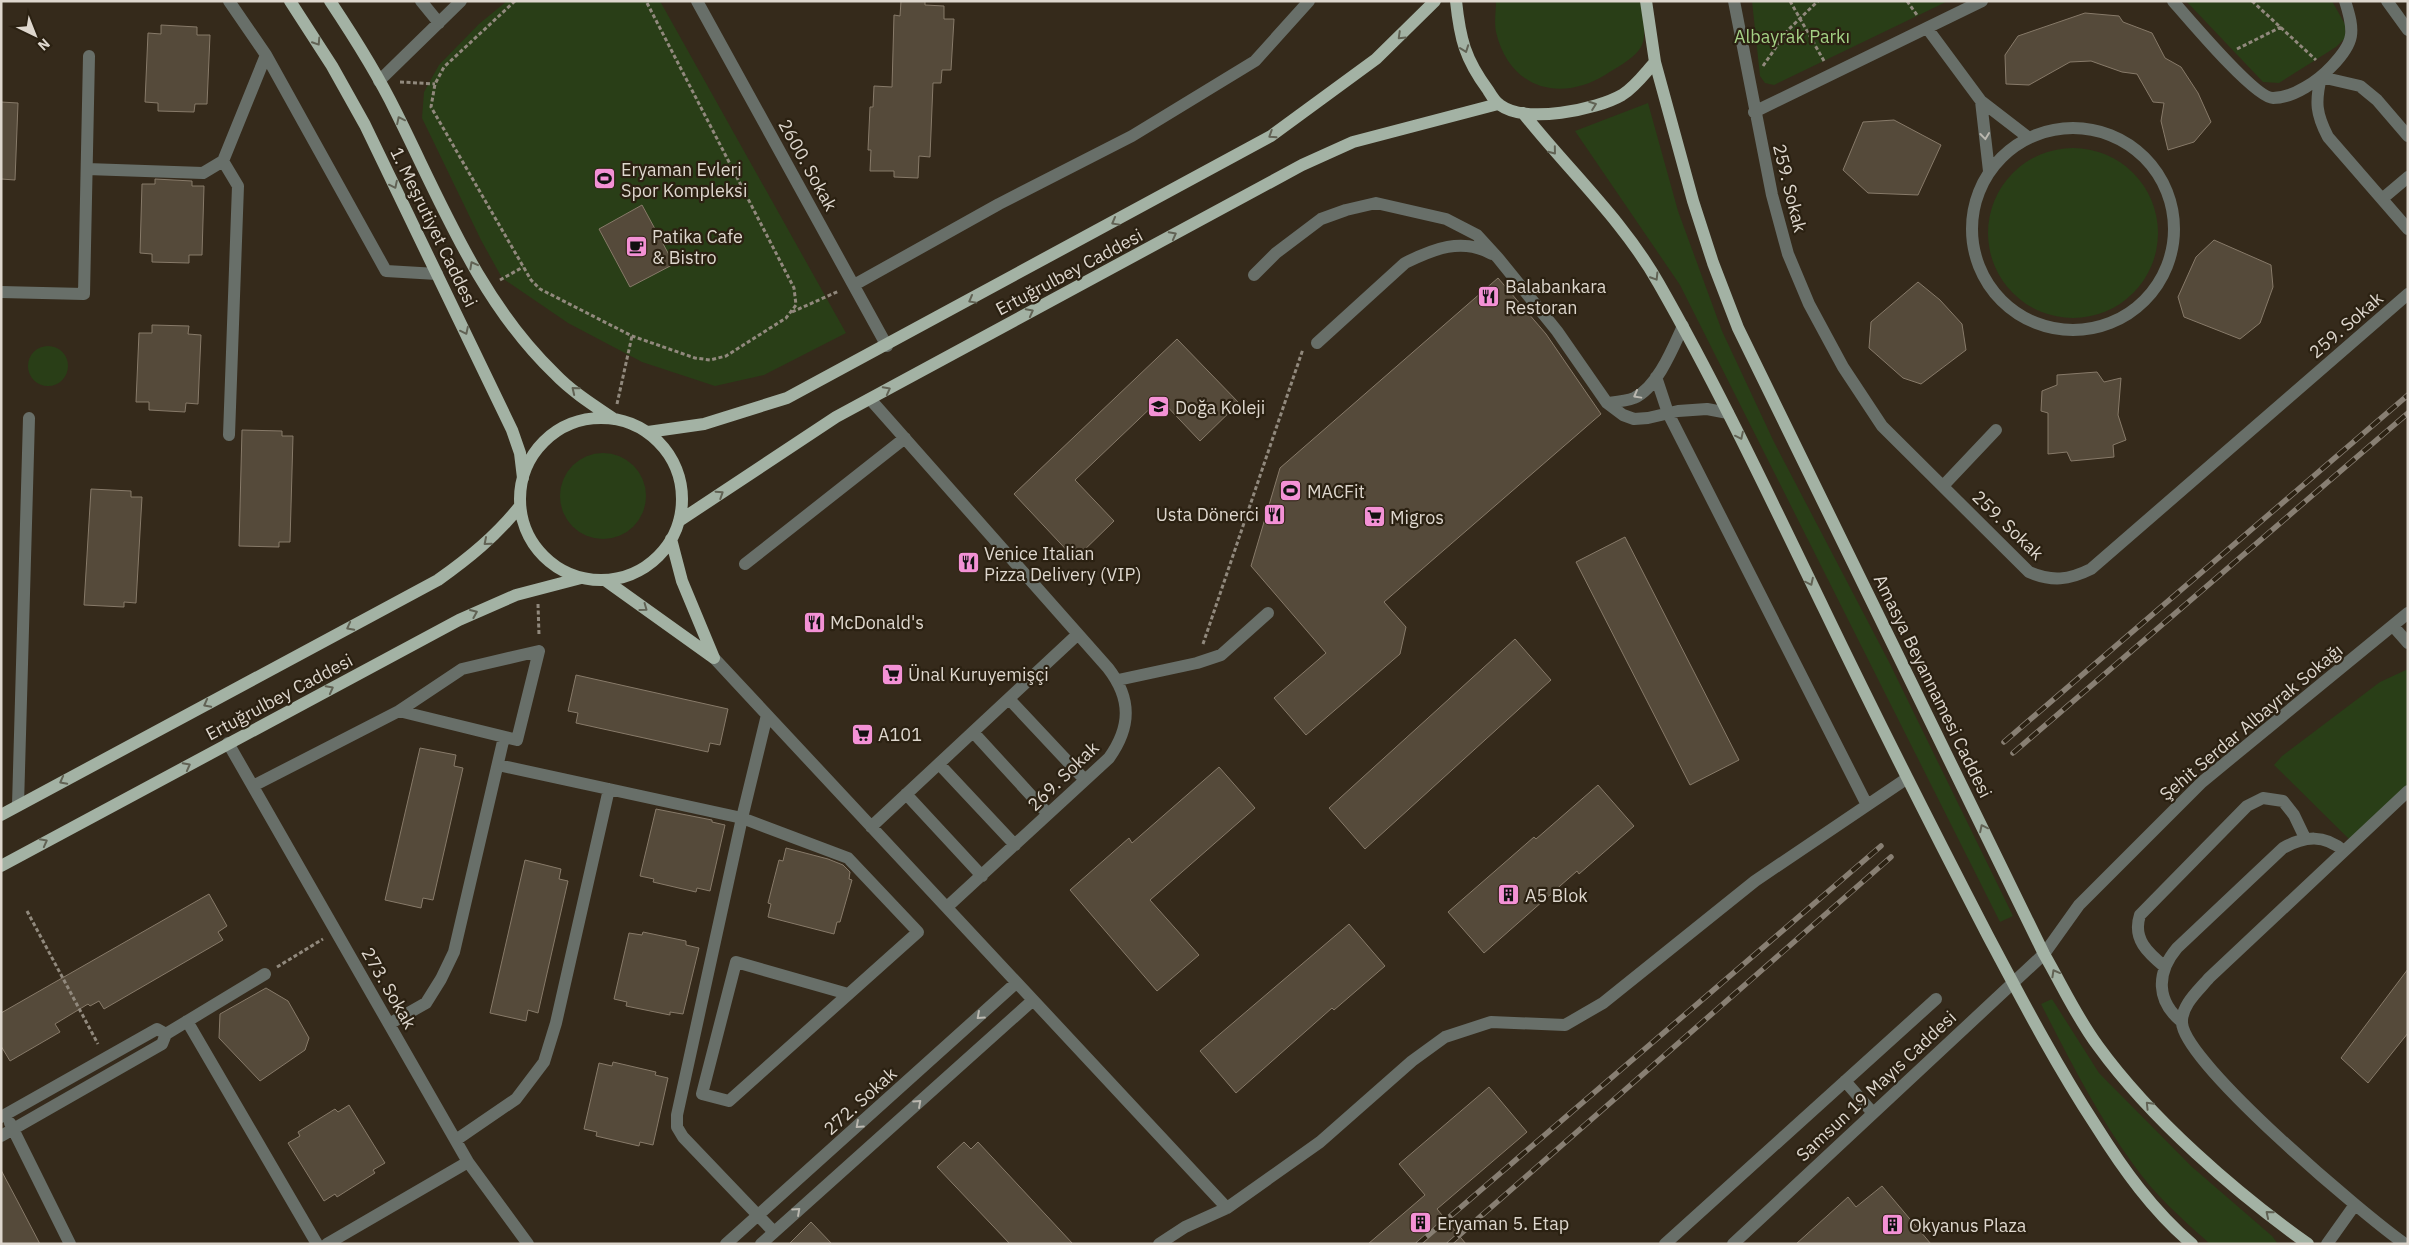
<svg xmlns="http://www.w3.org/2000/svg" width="2409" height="1245" viewBox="0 0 2409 1245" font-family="'IBM Plex Sans',sans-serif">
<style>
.green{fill:#293e17}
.building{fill:#554a3a;stroke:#877a69}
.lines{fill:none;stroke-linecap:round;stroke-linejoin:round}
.path{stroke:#91897d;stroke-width:3;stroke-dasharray:4 2.5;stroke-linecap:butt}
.minor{stroke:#686f69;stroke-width:12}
.major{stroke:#a3b2a4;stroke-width:12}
.rail-casing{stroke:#887f73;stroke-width:5.5}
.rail{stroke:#2b2112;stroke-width:4;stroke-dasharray:11;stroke-linecap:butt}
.oneway{stroke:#616254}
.oneway2{stroke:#bbb8b0}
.labels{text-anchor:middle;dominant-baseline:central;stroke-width:4.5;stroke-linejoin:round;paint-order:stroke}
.park-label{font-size:18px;fill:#a4d185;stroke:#2b2112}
.street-label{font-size:18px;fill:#ded7ce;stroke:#2b2112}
.poi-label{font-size:18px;fill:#ded7ce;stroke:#2b2112;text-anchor:start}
</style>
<rect width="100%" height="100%" fill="#352a1b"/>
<path class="green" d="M507,1H660L846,333L764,375L715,386L642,362L568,323L502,278L481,240L422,118L424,92L439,65L479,24Z
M1496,1H1640C1642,15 1649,37 1639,50C1631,60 1616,68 1605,75C1559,103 1509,88 1496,32C1494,22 1496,11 1496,1Z
M1752,1H1948L1774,85L1765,83L1760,76Z
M2186,1H2332L2346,26L2345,38L2336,47L2279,83L2263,82Z
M1648,103L1678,211L1722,331L1774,442L1889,662L2013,916L2000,922L1680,285L1575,131Z
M1988 233a85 85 0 1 1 170 0a85 85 0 1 1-170 0Z
M28 366a20 20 0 1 1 40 0a20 20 0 1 1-40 0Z
M560 496a43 43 0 1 1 86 0a43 43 0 1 1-86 0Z
M2408,669V784L2351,841L2274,765L2282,756L2380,682Z
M2052,999L2099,1073L2191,1166L2272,1236L2278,1244H2210C2182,1219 2154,1194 2133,1164C2097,1114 2069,1059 2041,1004Z"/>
<path class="building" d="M901,1H925V5L944,6V19H954L951,70H942L941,83H933L930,157L919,156L918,178L894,177V171H870L871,150H868L870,107H873L874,86L892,87L894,15L900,16Z
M2085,13L2119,16L2123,22L2152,33L2165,58L2181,67L2198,93L2211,122L2194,142L2168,150L2161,121L2164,103L2153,102L2137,74L2122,72L2091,61L2070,62L2029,85L2006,84L2005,55L2018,36Z
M161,25L197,27V35H210L207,104H195L194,112L158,111V103L145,102L148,33L161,34Z
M1,102L18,103L15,180L1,179Z
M1894,120L1941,145L1918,195L1868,193L1843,170L1863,122Z
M155,179L192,181V186H204L202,255H189V263L152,262V254L140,253L142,184H155Z
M642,205L674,264L630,287L599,229Z
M2214,240L2271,265L2273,287L2260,323L2240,339L2184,317L2178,297L2196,257Z
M1498,278L1546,334L1601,414L1384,602L1406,627L1400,654L1306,735L1274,698L1326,653L1251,566L1280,468Z
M1918,282L1940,300L1962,324L1966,350L1921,384L1903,378L1869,348L1871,322Z
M152,325L189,326L188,334L201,335L198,404L186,403L185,412L149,410V402H136L139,333H152Z
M1177,339L1239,403L1200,441L1160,399L1075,480L1114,521L1075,559L1014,494Z
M2097,372L2104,382L2121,378L2118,415L2126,440L2113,445L2114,457L2071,461L2067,452L2048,454V413L2041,411L2042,391L2057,385V375Z
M242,430L282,431V436H293L290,542H279V547L239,546Z
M91,489L131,491V497H142L136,603L124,602V607L84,605Z
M1625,537L1739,760L1690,785L1576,562Z
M1515,639L1551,680L1365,849L1329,808Z
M576,675L728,709L720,745L710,743L708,752L576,723L578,713L568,711Z
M420,748L456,755L454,766L463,768L433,900L423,898L421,908L385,900Z
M1219,767L1255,808L1150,900L1199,955L1157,991L1070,890L1129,838L1132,843Z
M1598,785L1634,826L1579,874L1577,871L1484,953L1448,912L1534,837L1536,839Z
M656,809L712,820V822L725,825L710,891L697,888L696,892L653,882L654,879L640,876Z
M786,848L828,859L843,865L850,872L849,879L852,880L840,922H837L834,934L768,917L771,904L768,903L779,860L783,861Z
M525,860L561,869L559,879L568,881L538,1013L528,1010L526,1021L490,1013Z
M209,894L227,926L218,932L223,940L104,1009L99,1001L90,1006L88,1004L55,1024L60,1032L10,1061L1,1046V1013Z
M1349,924L1385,966L1334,1010L1332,1008L1236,1093L1200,1051Z
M643,932L686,941V945L699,948L683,1014L670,1012V1015L626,1006L627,1002L614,999L629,933L642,935Z
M2408,969V1033L2368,1083L2341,1058Z
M266,988L288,1001L309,1038L305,1050L260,1081L219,1038L220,1014Z
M613,1062L656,1072L655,1075L668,1078L653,1145L640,1142L639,1146L596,1136L597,1132L584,1129L599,1063L612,1066Z
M1489,1087L1527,1132L1437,1209L1466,1244H1368L1425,1195L1399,1164Z
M349,1105L385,1163L373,1170L375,1173L337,1197L335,1194L324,1201L288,1143L300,1136L298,1132L335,1109L338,1112Z
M964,1142L971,1149L978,1142L1073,1244H1010L937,1167Z
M1,1170L18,1202L40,1244H1Z
M1882,1186L1931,1244H1796L1848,1197L1856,1207Z
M811,1222L832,1244H789Z"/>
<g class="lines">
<path class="path" d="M515,1L444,67L435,84L431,107L531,280L540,289L632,336L695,358L710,360L726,356L786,318L796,305L794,288L646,1
M1790,1L1824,61
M1907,1L1917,15
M2252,1L2316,60
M2237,49L2281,27
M1763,66L1788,30L1818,1
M400,82L435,84
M500,280L523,267
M792,312L839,291
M617,404L632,336
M538,604L539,635
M1203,644L1303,349
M27,911L98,1044
M277,967L323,939"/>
<path class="minor" d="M229,1L266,55L386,271L437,274
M421,1L439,23
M697,1L887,346
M1734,1L1772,195L1788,254L1809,304L1843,367L1882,426L2029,572C2052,582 2069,580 2091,569L2408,294
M2173,1C2188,18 2255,98 2273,98C2294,98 2319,80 2332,66C2355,42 2355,32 2345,1
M2387,1L2408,30
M1927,28L1981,101L2029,138
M379,81L461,1
M1981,101L1989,171
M1754,112L1982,1
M1972 229a101 101 0 1 1 202 0a101 101 0 1 1-202 0Z
M2408,136L2377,100L2360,86L2321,77C2315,102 2316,114 2328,137L2408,229
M223,161L238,186L229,435
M87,169L203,173L223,161L266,55
M2382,199L2408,177
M1254,275L1276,253L1321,219L1346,210L1376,203L1446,219L1477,235L1498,258L1557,331L1607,403L1623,415L1634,419L1648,418L1678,411L1707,409L1728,413
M854,285L999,204L1132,136L1255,61L1309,1
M1,292L84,294L89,56
M1317,343L1405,263C1433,249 1462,237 1492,254
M1656,377L1668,413L1867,805
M870,399L1108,668C1132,699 1131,727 1109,758L947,907
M1607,403C1615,402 1626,401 1634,398C1657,388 1673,348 1683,326
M1943,486L1996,430
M745,564L905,438
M2393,626L2408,643
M714,658L1227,1208
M1118,680L1197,663L1221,655L1268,613
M1009,699L1085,780
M767,715L742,818L848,858L918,932L729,1101L702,1094L736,962L848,994
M973,732L1048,814
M228,743L468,1162L528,1244
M939,764L1015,845
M498,765L742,818L677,1115V1127L683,1137L774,1232
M253,786L399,711L517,740L539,651L462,669L399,711
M906,794L982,876
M18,805L29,418
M871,827L1078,634
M2165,967C2148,953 2132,939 2140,915L2247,806L2263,798L2283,801L2294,815L2305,838
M187,1021L317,1244
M2182,1022C2156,1001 2156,973 2177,948L2283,848C2305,836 2324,834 2344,851
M389,1024L426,1003L441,979L454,952L504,737
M166,1034L265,974
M1845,1081L1872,1112
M1,1117L157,1029L166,1034L162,1044L1,1136
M10,1123L70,1244
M456,1140L516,1099L544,1062L556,1023L609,789
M327,1244L468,1162
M726,1244L1016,983
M761,1244L1032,1001
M1159,1244L1185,1227L1227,1208L1320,1142L1412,1061L1445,1037L1491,1022L1565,1025L1603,1003L1755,881L1906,779
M1665,1244L1936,999
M1733,1244L2044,954L2079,905L2202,782L2408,613
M2327,1244L2354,1206
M2405,1244C2365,1216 2185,1064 2182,1023C2181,1005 2199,990 2209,978L2408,791"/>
<path class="major" d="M290,1L332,66L365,125L512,430L520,453L523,478
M330,1C354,37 377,73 396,112C441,202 480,302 554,373C571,391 593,405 614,419
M1456,1C1460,39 1465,59 1488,90C1491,95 1495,102 1500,105C1526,124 1596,110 1622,95C1635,87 1645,73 1655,62L1646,1
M1655,62L1693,201L1713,263L1738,328L2044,954C2062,985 2077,1018 2098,1046C2151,1119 2235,1192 2308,1244
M1523,113C1568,170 1623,220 1659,284C1719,389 1771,500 1824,609C1877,719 1932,828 1988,936C2022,1000 2056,1065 2096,1126C2123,1169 2153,1211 2192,1244
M520 499a81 81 0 1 1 162 0a81 81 0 1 1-162 0Z
M648,432L704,424L787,398L1271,136L1376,59L1435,1
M679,521L836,417L1302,165L1353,142L1498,104
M605,580L714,658L682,581L671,539
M1,815L438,580C469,558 496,536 520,506
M1,866L459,620L516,595L581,578"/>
<defs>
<path id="rail" d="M2004,742L2408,395
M2013,753L2408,413
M1418,1244L1881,846
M1449,1244L1891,857"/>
</defs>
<use href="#rail" class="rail-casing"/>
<use href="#rail" class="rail"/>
</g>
<defs><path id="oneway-chevron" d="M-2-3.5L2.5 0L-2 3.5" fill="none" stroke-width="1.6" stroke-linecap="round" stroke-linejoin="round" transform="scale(1.25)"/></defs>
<g class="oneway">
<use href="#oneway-chevron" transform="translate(1401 36) rotate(136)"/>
<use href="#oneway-chevron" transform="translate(317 42) rotate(57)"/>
<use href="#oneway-chevron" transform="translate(1465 49) rotate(70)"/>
<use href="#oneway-chevron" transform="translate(1593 105) rotate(-20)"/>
<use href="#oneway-chevron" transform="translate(400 120) rotate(-116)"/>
<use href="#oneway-chevron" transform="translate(1272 135) rotate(147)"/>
<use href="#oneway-chevron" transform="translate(1553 151) rotate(51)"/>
<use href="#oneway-chevron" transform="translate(394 185) rotate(64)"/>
<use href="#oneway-chevron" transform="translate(1115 222) rotate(151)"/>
<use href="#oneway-chevron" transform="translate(1173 235) rotate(-28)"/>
<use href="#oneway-chevron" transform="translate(473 265) rotate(-118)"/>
<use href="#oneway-chevron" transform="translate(1655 277) rotate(58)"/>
<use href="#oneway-chevron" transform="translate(972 300) rotate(151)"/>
<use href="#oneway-chevron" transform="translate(1030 312) rotate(-28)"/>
<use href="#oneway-chevron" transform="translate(465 331) rotate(64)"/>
<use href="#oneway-chevron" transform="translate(575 390) rotate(-141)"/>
<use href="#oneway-chevron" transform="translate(887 390) rotate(-28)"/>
<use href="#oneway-chevron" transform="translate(1740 436) rotate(64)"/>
<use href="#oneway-chevron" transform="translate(720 494) rotate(-33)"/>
<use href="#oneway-chevron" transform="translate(487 542) rotate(139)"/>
<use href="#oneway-chevron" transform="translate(1810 582) rotate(64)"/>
<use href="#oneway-chevron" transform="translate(644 608) rotate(36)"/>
<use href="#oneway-chevron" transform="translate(474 613) rotate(-23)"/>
<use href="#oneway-chevron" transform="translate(350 627) rotate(152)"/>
<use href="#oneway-chevron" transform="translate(330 689) rotate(-28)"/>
<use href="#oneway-chevron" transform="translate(207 704) rotate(152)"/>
<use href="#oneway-chevron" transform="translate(187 766) rotate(-28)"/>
<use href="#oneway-chevron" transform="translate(63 781) rotate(152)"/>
<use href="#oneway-chevron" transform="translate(1983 828) rotate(-116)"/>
<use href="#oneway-chevron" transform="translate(44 842) rotate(-28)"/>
<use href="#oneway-chevron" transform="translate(2055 973) rotate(-119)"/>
<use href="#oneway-chevron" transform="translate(2149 1105) rotate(-134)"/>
<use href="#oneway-chevron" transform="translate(2269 1214) rotate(-140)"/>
</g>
<g class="oneway2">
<use href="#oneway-chevron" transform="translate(1985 136) rotate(83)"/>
<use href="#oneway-chevron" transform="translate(1637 395) rotate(151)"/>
<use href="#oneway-chevron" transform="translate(980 1016) rotate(138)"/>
<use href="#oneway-chevron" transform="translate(918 1103) rotate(-42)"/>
<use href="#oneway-chevron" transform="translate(859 1125) rotate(138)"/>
<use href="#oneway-chevron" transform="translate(797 1211) rotate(-42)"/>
</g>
<defs>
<symbol id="stadium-square" viewBox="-11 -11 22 22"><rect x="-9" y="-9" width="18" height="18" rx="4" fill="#f391d5" stroke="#2b2112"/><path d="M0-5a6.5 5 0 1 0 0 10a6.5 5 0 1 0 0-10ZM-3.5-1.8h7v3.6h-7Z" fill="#111"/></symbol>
<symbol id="cafe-square" viewBox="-11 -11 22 22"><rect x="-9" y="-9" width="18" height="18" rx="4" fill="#f391d5" stroke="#2b2112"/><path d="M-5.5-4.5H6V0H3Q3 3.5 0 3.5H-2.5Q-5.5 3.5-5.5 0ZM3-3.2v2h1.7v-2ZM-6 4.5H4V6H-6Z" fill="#111"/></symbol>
<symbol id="restaurant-square" viewBox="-11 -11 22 22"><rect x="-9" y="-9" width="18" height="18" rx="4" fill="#f391d5" stroke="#2b2112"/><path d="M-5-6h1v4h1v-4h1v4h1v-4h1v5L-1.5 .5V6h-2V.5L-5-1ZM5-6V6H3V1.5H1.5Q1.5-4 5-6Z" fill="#111"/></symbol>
<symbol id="school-square" viewBox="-11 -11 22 22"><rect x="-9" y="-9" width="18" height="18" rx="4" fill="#f391d5" stroke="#2b2112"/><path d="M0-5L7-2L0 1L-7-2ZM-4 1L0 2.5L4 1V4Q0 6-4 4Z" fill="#111"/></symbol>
<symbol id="supermarket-square" viewBox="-11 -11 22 22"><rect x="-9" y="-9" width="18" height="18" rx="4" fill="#f391d5" stroke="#2b2112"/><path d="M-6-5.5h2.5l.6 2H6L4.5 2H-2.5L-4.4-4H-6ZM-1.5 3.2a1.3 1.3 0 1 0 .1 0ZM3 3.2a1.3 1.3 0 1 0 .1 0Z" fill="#111"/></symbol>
<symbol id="building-square" viewBox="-11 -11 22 22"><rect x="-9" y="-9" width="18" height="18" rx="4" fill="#f391d5" stroke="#2b2112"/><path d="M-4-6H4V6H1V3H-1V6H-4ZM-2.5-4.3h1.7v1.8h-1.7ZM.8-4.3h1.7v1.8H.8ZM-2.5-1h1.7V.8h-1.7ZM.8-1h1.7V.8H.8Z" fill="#111"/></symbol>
</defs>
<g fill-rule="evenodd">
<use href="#stadium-square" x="592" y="166" width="25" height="25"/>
<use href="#cafe-square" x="624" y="234" width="25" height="25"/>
<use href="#restaurant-square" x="1476" y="284" width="25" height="25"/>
<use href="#school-square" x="1146" y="394" width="25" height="25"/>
<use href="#stadium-square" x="1278" y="478" width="25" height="25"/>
<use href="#restaurant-square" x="1262" y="502" width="25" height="25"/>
<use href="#supermarket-square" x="1362" y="504" width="25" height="25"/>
<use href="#restaurant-square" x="956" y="550" width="25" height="25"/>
<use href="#restaurant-square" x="802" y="610" width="25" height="25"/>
<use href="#supermarket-square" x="880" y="662" width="25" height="25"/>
<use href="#supermarket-square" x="850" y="722" width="25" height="25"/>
<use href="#building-square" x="1496" y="882" width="25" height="25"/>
<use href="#building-square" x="1408" y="1210" width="25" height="25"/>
<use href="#building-square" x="1880" y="1212" width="25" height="25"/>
</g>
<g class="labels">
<g class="park-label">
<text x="1792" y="36">Albayrak Parkı</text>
</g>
<g class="street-label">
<text transform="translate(808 165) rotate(61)">2600. Sokak</text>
<text transform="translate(1790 188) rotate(76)">259. Sokak</text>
<text transform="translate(434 227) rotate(64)">1. Meşrutiyet Caddesi</text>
<text transform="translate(1069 272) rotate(-28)">Ertuğrulbey Caddesi</text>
<text transform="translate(2346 325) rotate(-41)">259. Sokak</text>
<text transform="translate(2008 525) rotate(44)">259. Sokak</text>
<text transform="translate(1933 686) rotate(64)">Amasya Beyannamesi Caddesi</text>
<text transform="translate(279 697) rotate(-28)">Ertuğrulbey Caddesi</text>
<text transform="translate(2251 722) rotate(-40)">Şehit Serdar Albayrak Sokağı</text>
<text transform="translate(1063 776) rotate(-44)">269. Sokak</text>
<text transform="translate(389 988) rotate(60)">273. Sokak</text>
<text transform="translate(1876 1086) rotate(-43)">Samsun 19 Mayıs Caddesi</text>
<text transform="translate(860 1101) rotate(-42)">272. Sokak</text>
</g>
<g class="poi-label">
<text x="621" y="169">Eryaman Evleri<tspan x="621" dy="21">Spor Kompleksi</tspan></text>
<text x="652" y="236">Patika Cafe<tspan x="652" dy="21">&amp; Bistro</tspan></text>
<text x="1505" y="286">Balabankara<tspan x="1505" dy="21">Restoran</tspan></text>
<text x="1175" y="407">Doğa Koleji</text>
<text x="1307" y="491">MACFit</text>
<text x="1259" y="514" text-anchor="end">Usta Dönerci</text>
<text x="1390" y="517">Migros</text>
<text x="984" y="553">Venice Italian<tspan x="984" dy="21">Pizza Delivery (VIP)</tspan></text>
<text x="830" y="622">McDonald's</text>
<text x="908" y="674">Ünal Kuruyemişçi</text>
<text x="878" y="734">A101</text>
<text x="1525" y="895">A5 Blok</text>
<text x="1437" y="1223">Eryaman 5. Etap</text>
<text x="1909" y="1225">Okyanus Plaza</text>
</g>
</g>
<rect width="2409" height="1245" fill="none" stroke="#ded7ce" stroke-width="5"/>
<g transform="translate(35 35) rotate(137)" stroke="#2b2112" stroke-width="4" paint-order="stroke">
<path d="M0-4L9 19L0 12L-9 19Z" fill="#ded7ce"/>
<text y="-8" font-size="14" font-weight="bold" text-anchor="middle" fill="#ded7ce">N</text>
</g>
</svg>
